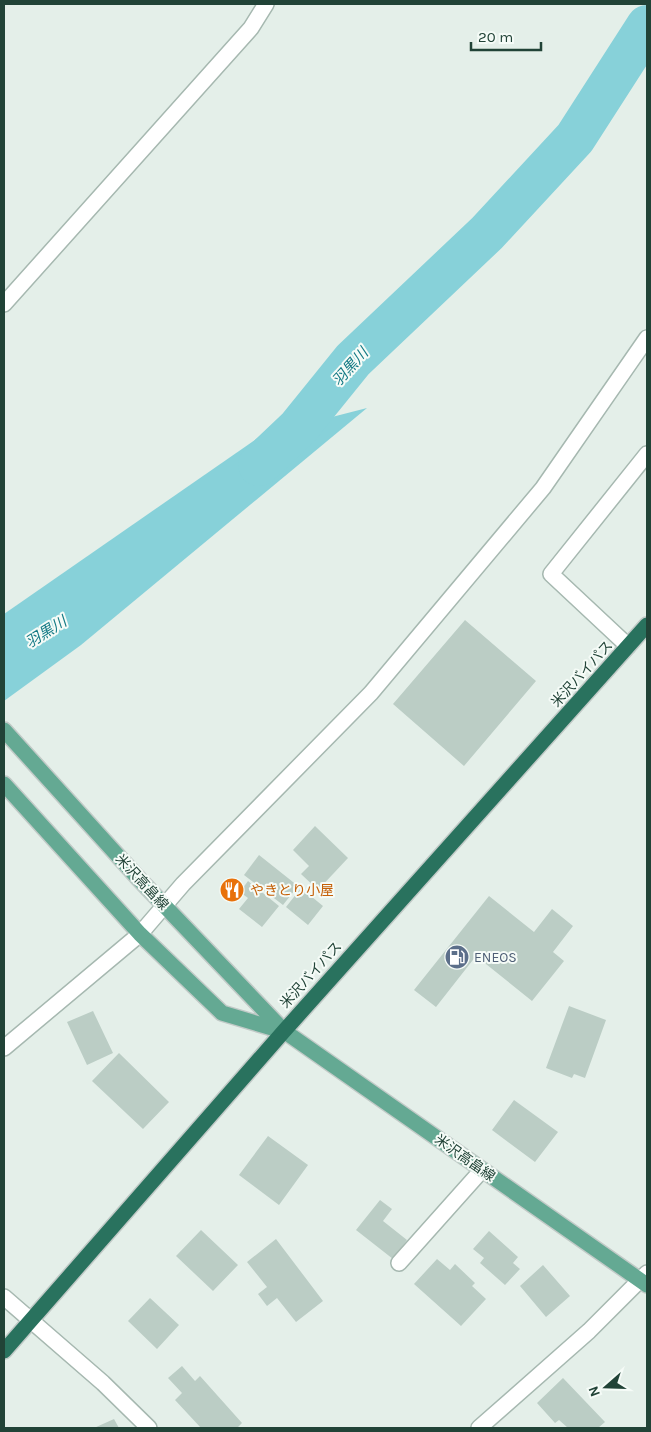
<svg xmlns="http://www.w3.org/2000/svg" width="651" height="1432" viewBox="0 0 651 1432" font-family="Karla,'Noto Sans JP',sans-serif">
<style>
.water{fill:#87d1d9}
.lines{fill:none;stroke-linecap:round;stroke-linejoin:round}
.river{stroke:#87d1d9;stroke-width:42}
.building{fill:#bbcdc5}
.minor-casing{stroke:#a6b8b0;stroke-width:18}
.major-casing{stroke:#c1cac7;stroke-width:18}
.highway-casing{stroke:#c1cac7;stroke-width:18}
.minor{stroke:#fff;stroke-width:15}
.major{stroke:#64a993;stroke-width:15}
.highway{stroke:#29725e;stroke-width:15}
.labels{text-anchor:middle;dominant-baseline:central;stroke-width:4;stroke-linejoin:round;paint-order:stroke}
.street-label{font-size:14px;fill:#214337;stroke:#f5fbf7}
.food-label{font-size:14px;fill:#c56008;stroke:#f5fbf7;text-anchor:start}
.service-label{font-size:14px;fill:#4e5e75;stroke:#f5fbf7;text-anchor:start}
.water-label{font-size:15px;font-style:italic;fill:#147a85;stroke:#f5fbf7}
</style>
<rect width="100%" height="100%" fill="#e4efe9"/>
<path class="water" d="M367,408L81,645L4,701V614L262,435Z"/>
<g class="lines">
<path class="river" d="M259,465L298,428L353,360L487,233L575,138L647,26"/>
</g>
<path class="building" d="M465,620L536,681L464,766L393,704Z
M315,826L348,858L318,890L301,874L309,866L293,850Z
M259,855L298,886L283,905L244,875Z
M248,881L279,906L262,927L239,909L248,898L240,892Z
M301,888L323,906L308,925L286,907Z
M489,896L534,932L552,909L573,926L553,952L564,961L532,1001L476,956L436,1007L414,990Z
M569,1006L606,1020L585,1078L574,1074L572,1078L546,1068Z
M93,1011L113,1053L87,1065L67,1022Z
M119,1053L169,1102L143,1129L92,1081Z
M514,1100L558,1132L535,1162L492,1130Z
M268,1136L308,1165L279,1205L239,1175Z
M380,1200L392,1209L383,1221L407,1240L393,1259L356,1230Z
M201,1230L238,1265L213,1291L176,1256Z
M489,1231L518,1257L513,1263L520,1269L505,1285L480,1263L484,1258L473,1249Z
M276,1239L323,1301L296,1322L277,1298L267,1306L258,1294L267,1287L247,1262Z
M437,1259L450,1270L455,1264L475,1283L472,1286L486,1299L461,1326L414,1284Z
M543,1265L570,1296L546,1317L520,1286Z
M150,1298L179,1325L157,1349L128,1321Z
M182,1366L195,1381L200,1376L242,1423L237,1428H201L175,1400L182,1393L168,1378Z
M563,1378L605,1422L598,1428H568L559,1420L555,1423L537,1403Z
M114,1419L119,1428H94Z"/>
<g class="lines">
<defs>
<path id="minor" d="M4,304L251,28L266,4
M628,646L551,574L647,454
M4,1048L140,934L183,884L371,693L543,488L647,338
M399,1263L482,1170
M4,1297L103,1383L149,1428
M479,1428L589,1331L647,1273"/>
<path id="major" d="M4,730L138,878L284,1031L647,1285
M4,784L140,934L222,1013L282,1031"/>
<path id="highway" d="M4,1351L284,1031L647,625"/>
</defs>
<use href="#minor" class="minor-casing"/>
<use href="#major" class="major-casing"/>
<use href="#highway" class="highway-casing"/>
<use href="#minor" class="minor"/>
<use href="#major" class="major"/>
<use href="#highway" class="highway"/>
</g>
<defs>
<symbol id="restaurant-disc" viewBox="-11 -11 22 22"><circle r="9.5" fill="#e8710a" stroke="#f5fbf7"/><path d="M-5-6h1v4h1v-4h1v4h1v-4h1v5L-1.5 .5V6h-2V.5L-5-1ZM5-6V6H3V1.5H1.5Q1.5-4 5-6Z" fill="#fff"/></symbol>
<symbol id="fuel-disc" viewBox="-11 -11 22 22"><circle r="9.5" fill="#5c6f8a" stroke="#f5fbf7"/><path d="M-5.5-6h7V0h2V4h1.3V-2.5L3-4.5l.8-.8L6-3V5H2.5V1h-1V6h-7ZM-4.2-4.7v3.2H.2V-4.7Z" fill="#fff"/></symbol>
</defs>
<g fill-rule="evenodd">
<use href="#restaurant-disc" x="218" y="876" width="28" height="28"/>
<use href="#fuel-disc" x="443" y="943" width="28" height="28"/>
</g>
<g class="labels">
<g class="street-label">
<text transform="translate(582 674) rotate(-48)">米沢バイパス</text>
<text transform="translate(142 882) rotate(47)">米沢高畠線</text>
<text transform="translate(311 975) rotate(-48)">米沢バイパス</text>
<text transform="translate(465 1158) rotate(35)">米沢高畠線</text>
</g>
<g class="food-label">
<text x="250" y="890">やきとり小屋</text>
</g>
<g class="service-label">
<text x="474" y="957">ENEOS</text>
</g>
<g class="water-label">
<text transform="translate(350 367) rotate(-48)">羽黒川</text>
<text transform="translate(46 632) rotate(-32)">羽黒川</text>
</g>
</g>
<rect width="651" height="1432" fill="none" stroke="#214337" stroke-width="10"/>
<g transform="translate(606 1387) rotate(250)" stroke="#f5fbf7" stroke-width="4" paint-order="stroke">
<path d="M0-4L9 19L0 12L-9 19Z" fill="#214337"/>
<text y="-8" font-size="14" font-weight="bold" text-anchor="middle" fill="#214337">N</text>
</g>
<path d="M471 42v8h70v-8" fill="none" stroke="#214337" stroke-width="2.5"/>
<text x="478" y="42" font-size="15" fill="#214337" stroke="#f5fbf7" stroke-width="4" paint-order="stroke">20 m</text>
</svg>
